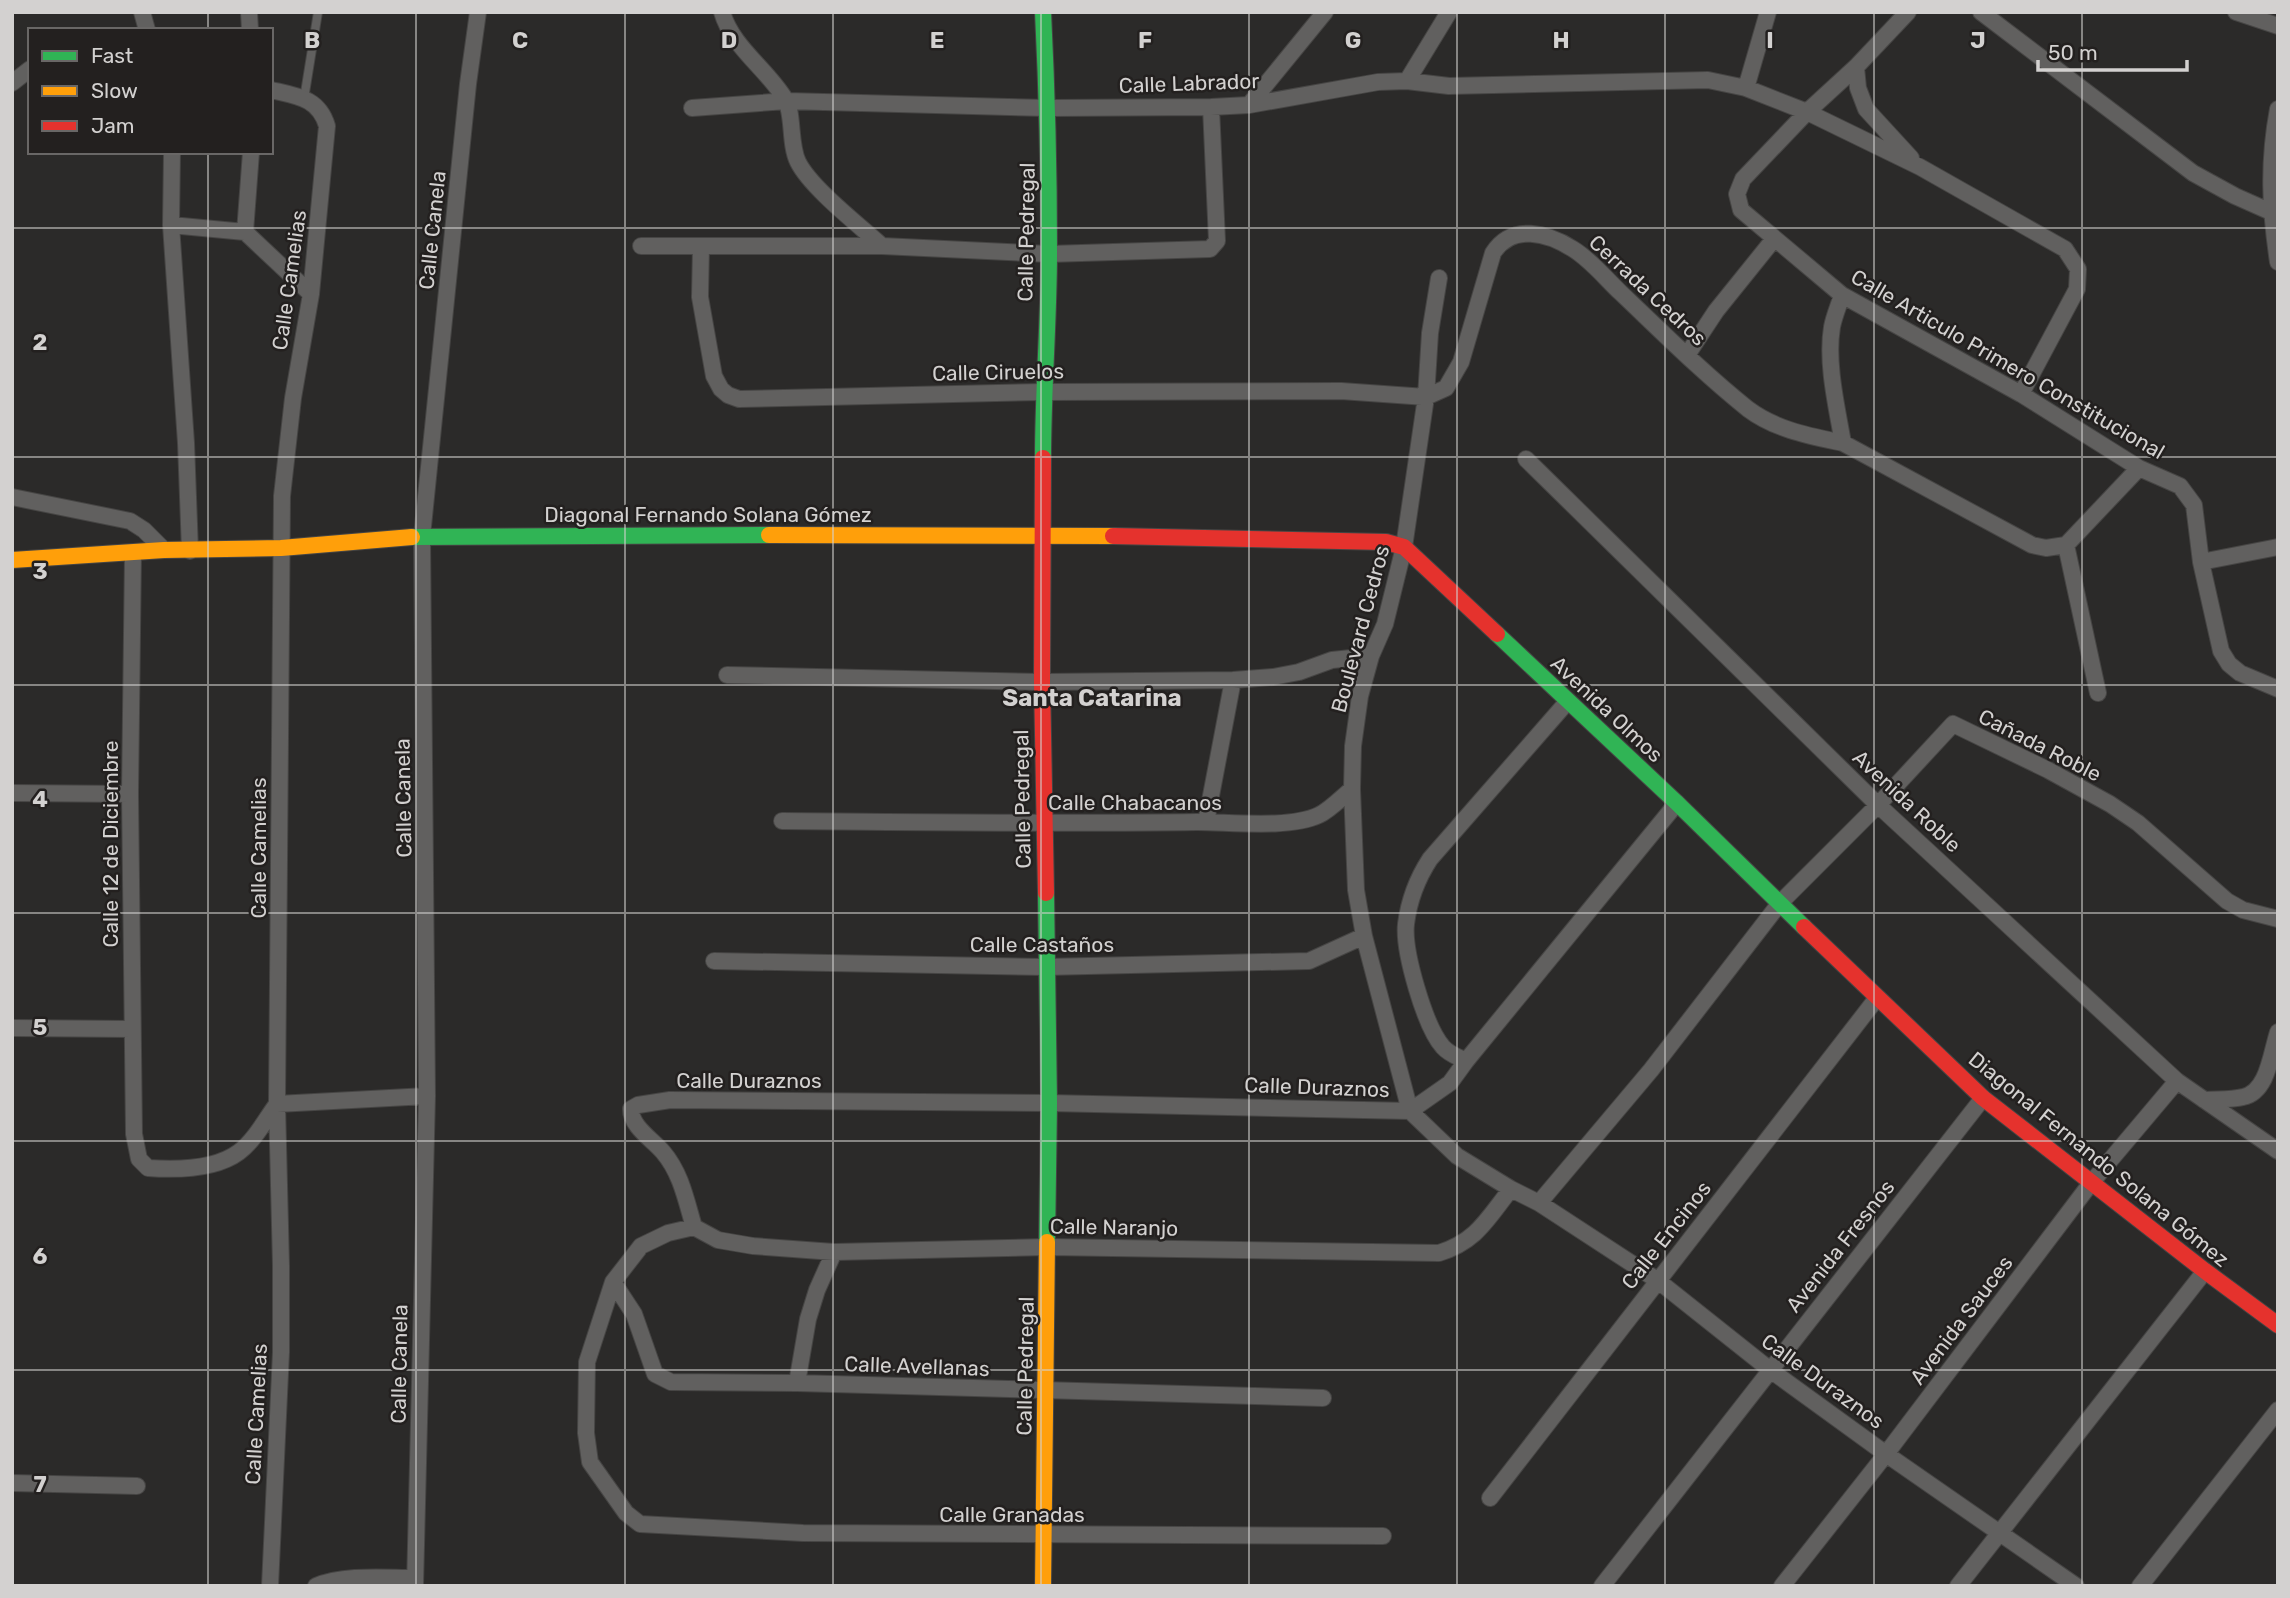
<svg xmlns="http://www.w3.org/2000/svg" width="2290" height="1598" viewBox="0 0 2290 1598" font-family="Rubik,sans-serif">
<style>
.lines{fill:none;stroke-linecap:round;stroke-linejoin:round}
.lane-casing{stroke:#464544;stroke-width:10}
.street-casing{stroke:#464544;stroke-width:18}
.fast-casing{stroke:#464544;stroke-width:18}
.slow-casing{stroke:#464544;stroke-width:18}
.jam-casing{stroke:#464544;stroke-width:18}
.lane{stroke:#61605f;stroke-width:8}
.street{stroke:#61605f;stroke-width:16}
.fast{stroke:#30b455;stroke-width:16}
.slow{stroke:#ff9f0a;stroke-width:16}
.jam{stroke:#e5322d;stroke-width:16}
.grid{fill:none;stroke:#d3d1d0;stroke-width:2;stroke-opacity:0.55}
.labels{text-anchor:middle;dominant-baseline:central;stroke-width:5;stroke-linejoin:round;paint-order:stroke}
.street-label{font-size:21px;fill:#d3d1d0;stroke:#23201f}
.quarter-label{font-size:24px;font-weight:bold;fill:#d3d1d0;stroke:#23201f}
.grid-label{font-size:23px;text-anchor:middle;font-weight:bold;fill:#d3d1d0;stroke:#23201f;stroke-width:5;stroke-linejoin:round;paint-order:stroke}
</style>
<rect width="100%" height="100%" fill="#2b2a29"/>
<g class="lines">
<defs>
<path id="lane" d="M304,99L318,12"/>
<path id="street" d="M142,12L147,30
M249,12L250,30
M722,12C732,47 767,69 785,99C794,113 789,144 798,162C811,188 859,225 882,246
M1908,12L1856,67L1807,112L1743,179L1737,194L1741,210L1842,295L2021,394L2139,468L2180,486L2194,505L2201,562L2221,651L2229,664L2240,673L2278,689
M1981,12L2193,173L2235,196L2271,212
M2236,12L2278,26
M1856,67L1858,88L1866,109L1911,158
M1407,81L1449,12
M12,83L30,69
M1746,88L1768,12
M1249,105L1325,12
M692,108L787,101L1048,108L1211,107L1249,105L1378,82L1407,81L1449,86L1708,80L1746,88L1807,112L1920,167L2065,249L2078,269L2077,289L2021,394
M2278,109C2268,162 2270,209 2278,262
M172,152L171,225L186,443L190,551
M251,152L245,232L311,294
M171,225L245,232
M641,246H882L1049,254L1210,249L1217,241L1211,107
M701,246L700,297L714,376L721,389L728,395L739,399L1043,392L1341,391L1426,397L1446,388L1461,362L1493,253C1512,223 1548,233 1573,249C1591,260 1606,279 1621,293C1662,332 1703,373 1748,409C1776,430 1810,436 1843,443
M1842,295C1839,305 1834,316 1832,327C1826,363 1837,408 1843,443L2032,545L2046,548L2066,545
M1687,355L1716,311L1774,239
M1526,459L1878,805L2177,1081L2278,1151
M12,497L130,521L144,530L164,550
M2066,545L2098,693
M2066,545L2139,468
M133,553L130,794L134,1134L139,1159L148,1168C176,1170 215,1170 239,1152C255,1140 265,1120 277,1104
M2201,562L2278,547
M727,675L1042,682L1233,680L1273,677L1299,672L1332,660L1371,656
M12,793L130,794
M782,821C921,822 1059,824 1197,822C1230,822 1290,829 1319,815C1330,810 1342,797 1352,789
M1206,822L1233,680
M714,961L1045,967L1309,961L1364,936
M12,1028L132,1029
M1466,1061C1458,1057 1449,1054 1443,1047C1425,1027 1403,951 1406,924C1409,900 1417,879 1430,859L1568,701
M2204,1100C2217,1099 2231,1100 2243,1097C2268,1092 2271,1053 2278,1032
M277,1104L427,1096
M1410,1111L1364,936L1356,890L1352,789L1353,746L1360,696L1371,656L1385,624L1404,547L1426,397L1430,333L1439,278
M1410,1111L1450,1083L1466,1061L1677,803
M1539,1203L1651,1070L1780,903L1878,805L1953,724L2048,770L2110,804L2138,823L2227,901L2243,910L2278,919
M694,1227C686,1200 681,1173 663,1152C652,1139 631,1127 631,1109L638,1105L670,1100L1049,1103L1410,1111L1457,1156L1511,1189L1539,1203L1657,1280L1769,1369L1886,1454L2076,1586
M694,1227L668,1233L641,1246L613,1282L587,1362L586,1433L590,1462L626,1513L640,1524L803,1533L1383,1536
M694,1227L718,1240L753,1246L834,1252L1048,1247L1439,1253C1477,1241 1487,1219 1511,1189
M613,1282L634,1314L655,1374L671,1382L797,1383L1323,1398
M797,1383L808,1319L817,1290L834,1252
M12,1483L137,1486
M1490,1498L1877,998
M270,1586L281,1352V1266L277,1104L282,496L293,398L311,294L327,126C319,98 297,96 271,90
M316,1586C344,1574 385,1578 415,1578
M415,1586L427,1096L422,536L468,84L478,12
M1602,1586L1983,1098
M1782,1586L1886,1454L2091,1183L2177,1081
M1958,1586L2205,1271
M2140,1586L2278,1410"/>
<path id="fast" d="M1043,458C1043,389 1049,320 1049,251C1049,171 1047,92 1043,12
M412,537L769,535
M1497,634L1677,803L1804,927
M1046,893L1049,1103L1047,1242"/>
<path id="slow" d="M769,535L1113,536
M12,560L164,550L281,548L412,537
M1043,1586L1047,1242"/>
<path id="jam" d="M1043,458L1042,682L1046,893
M1113,536L1386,542L1404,547L1497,634
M1804,927L1983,1098L2205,1271L2278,1325"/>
</defs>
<use href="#lane" class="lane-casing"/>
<use href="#street" class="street-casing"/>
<use href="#fast" class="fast-casing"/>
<use href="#slow" class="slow-casing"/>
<use href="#jam" class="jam-casing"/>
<use href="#lane" class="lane"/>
<use href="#street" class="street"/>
<use href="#fast" class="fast"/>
<use href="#slow" class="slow"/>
<use href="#jam" class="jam"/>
</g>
<path class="grid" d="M208,12V30M416,12V1586M625,12V1586M833,12V1586M1041,12V1586M1249,12V1586M1457,12V1586M1665,12V1586M1874,12V1586M2082,12V1586M208,152V1586M12,228H2278M12,457H2278M12,685H2278M12,913H2278M12,1141H2278M12,1370H2278"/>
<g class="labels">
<g class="street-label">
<text transform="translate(1189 83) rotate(-2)">Calle Labrador</text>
<text transform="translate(432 230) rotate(-84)">Calle Canela</text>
<text transform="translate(1026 232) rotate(-89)">Calle Pedregal</text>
<text transform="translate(289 280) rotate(-82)">Calle Camelias</text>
<text transform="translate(1648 290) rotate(43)">Cerrada Cedros</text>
<text transform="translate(2008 364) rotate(30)">Calle Articulo Primero Constitucional</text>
<text transform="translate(998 372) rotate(-1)">Calle Ciruelos</text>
<text x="708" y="514">Diagonal Fernando Solana Gómez</text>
<text transform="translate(1360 629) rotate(-75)">Boulevard Cedros</text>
<text transform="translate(1607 709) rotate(43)">Avenida Olmos</text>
<text transform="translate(2040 745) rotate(27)">Cañada Roble</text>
<text transform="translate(403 798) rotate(-91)">Calle Canela</text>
<text transform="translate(1022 799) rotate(-91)">Calle Pedregal</text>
<text transform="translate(1907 801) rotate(43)">Avenida Roble</text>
<text x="1135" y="802">Calle Chabacanos</text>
<text transform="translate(110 844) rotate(-90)">Calle 12 de Diciembre</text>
<text transform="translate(258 848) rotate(-90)">Calle Camelias</text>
<text x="1042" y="944">Calle Castaños</text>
<text x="749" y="1080">Calle Duraznos</text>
<text transform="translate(1317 1087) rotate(2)">Calle Duraznos</text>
<text transform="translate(2099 1159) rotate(39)">Diagonal Fernando Solana Gómez</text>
<text transform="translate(1114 1227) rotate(1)">Calle Naranjo</text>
<text transform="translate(1666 1235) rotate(-52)">Calle Encinos</text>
<text transform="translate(1840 1246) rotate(-52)">Avenida Fresnos</text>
<text transform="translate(1961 1320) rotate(-53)">Avenida Sauces</text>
<text transform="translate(399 1364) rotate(-89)">Calle Canela</text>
<text transform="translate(917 1366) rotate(2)">Calle Avellanas</text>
<text transform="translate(1025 1366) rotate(-89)">Calle Pedregal</text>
<text transform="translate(1823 1381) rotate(36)">Calle Duraznos</text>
<text transform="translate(256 1414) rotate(-87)">Calle Camelias</text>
<text x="1012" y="1514">Calle Granadas</text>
</g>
<g class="quarter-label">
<text x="1092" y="698">Santa Catarina</text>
</g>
</g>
<g class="grid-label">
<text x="312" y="48">B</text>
<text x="520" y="48">C</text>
<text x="729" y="48">D</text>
<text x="937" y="48">E</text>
<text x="1145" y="48">F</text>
<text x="1353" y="48">G</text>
<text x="1561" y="48">H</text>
<text x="1770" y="48">I</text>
<text x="1978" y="48">J</text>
<text x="40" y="350">2</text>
<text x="40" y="579">3</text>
<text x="40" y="807">4</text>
<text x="40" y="1035">5</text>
<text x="40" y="1264">6</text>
<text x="40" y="1492">7</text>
</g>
<rect width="2290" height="1598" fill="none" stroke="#d3d1d0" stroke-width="28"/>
<rect x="28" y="28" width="245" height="126" fill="#23201f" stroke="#696766" stroke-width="2"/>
<rect x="42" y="51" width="35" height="10" fill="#30b455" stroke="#696766" stroke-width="2"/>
<text x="91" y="63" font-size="21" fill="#d3d1d0">Fast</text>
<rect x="42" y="86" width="35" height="10" fill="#ff9f0a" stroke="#696766" stroke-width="2"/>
<text x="91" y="98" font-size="21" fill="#d3d1d0">Slow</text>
<rect x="42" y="121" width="35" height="10" fill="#e5322d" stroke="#696766" stroke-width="2"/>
<text x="91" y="133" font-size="21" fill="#d3d1d0">Jam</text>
<path d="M2038 60v10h149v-10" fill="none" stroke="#d3d1d0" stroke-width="3.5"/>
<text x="2048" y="60" font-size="21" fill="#d3d1d0" stroke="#23201f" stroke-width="5" paint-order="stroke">50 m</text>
</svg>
